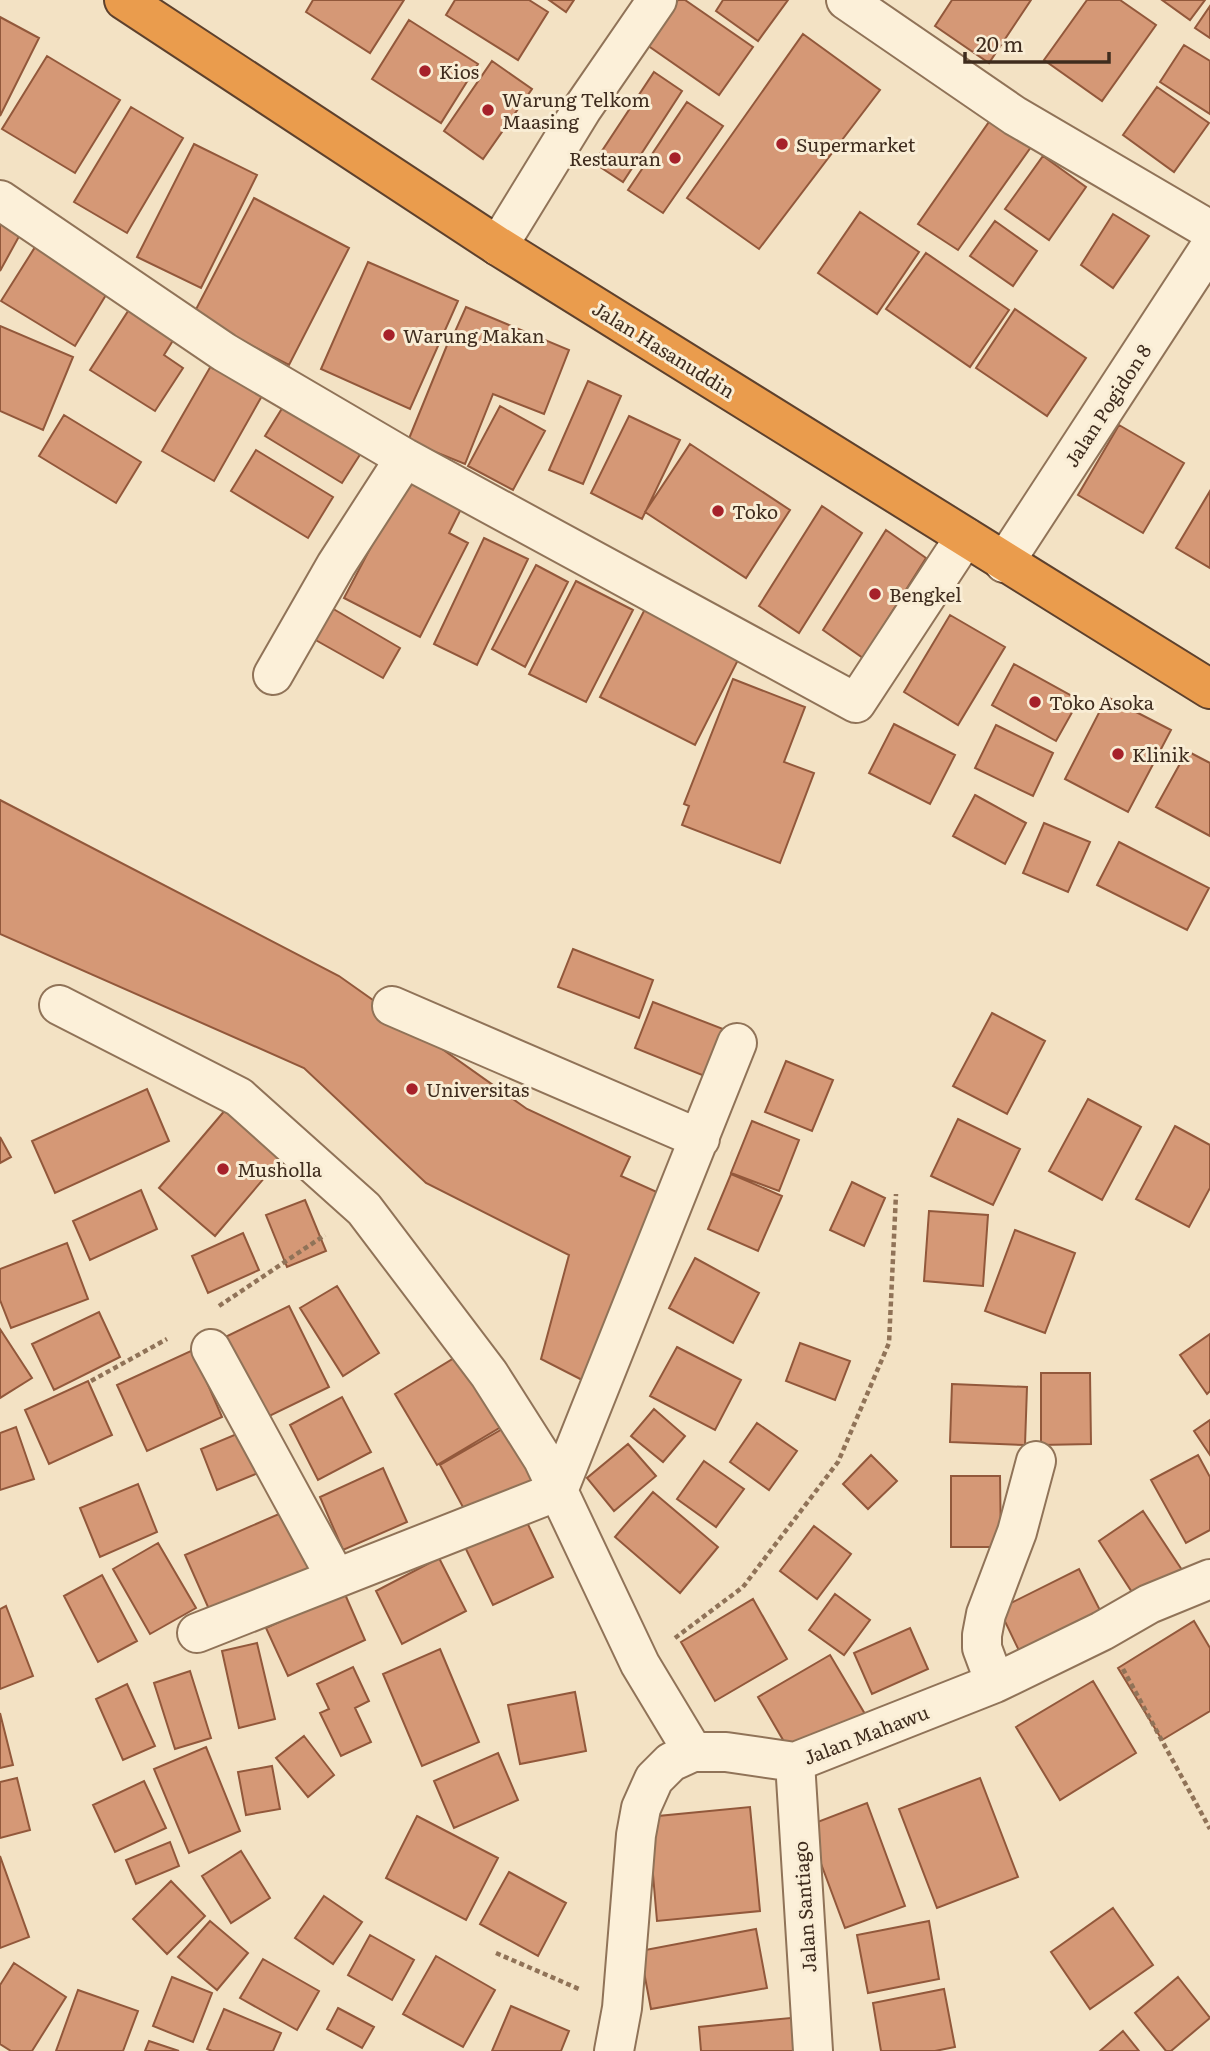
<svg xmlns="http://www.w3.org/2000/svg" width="1210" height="2051" viewBox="0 0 1210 2051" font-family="Literata,serif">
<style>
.building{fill:#d59876;stroke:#92583b;stroke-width:2}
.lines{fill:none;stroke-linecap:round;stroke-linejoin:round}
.street-casing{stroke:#907358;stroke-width:42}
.highway-casing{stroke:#5e412d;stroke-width:42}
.path{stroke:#907358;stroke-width:4.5;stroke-dasharray:5 3.5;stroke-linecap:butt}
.street{stroke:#fcf0d9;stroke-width:38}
.highway{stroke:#ea9c4d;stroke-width:38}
.poi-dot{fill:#a6212a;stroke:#f9edd5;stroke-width:2.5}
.labels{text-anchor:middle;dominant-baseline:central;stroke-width:6;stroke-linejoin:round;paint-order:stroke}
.poi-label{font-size:19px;fill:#3f2c1e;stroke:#f9edd5;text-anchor:start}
.street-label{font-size:19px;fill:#3f2c1e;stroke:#f9edd5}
</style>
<rect width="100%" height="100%" fill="#f3e2c4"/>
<path class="building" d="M313,0H404L370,53L306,12Z
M455,0H529L548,12L518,60L446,15Z
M549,0H574L566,12Z
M678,0H685L753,47L719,95L647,45Z
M723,0H788L758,41L716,11Z
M952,0H1031L989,63L935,26Z
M1087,0H1120L1156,25L1102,101L1044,60Z
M1162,0H1205L1190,20Z
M1210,6V38L1195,28Z
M0,17L39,38L0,116Z
M409,20L478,64L441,123L372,79Z
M803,34L880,90L759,249L687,198Z
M1184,45L1210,61V114L1160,82Z
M47,56L120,100L75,173L2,129Z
M492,61L532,89L483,159L444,131Z
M654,72L682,91L623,182L594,163Z
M1157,87L1209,123L1174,172L1123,135Z
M687,102L723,126L663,213L628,190Z
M131,107L183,138L127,233L74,202Z
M991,119L1031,147L958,250L918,224Z
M194,144L257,175L201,288L137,257Z
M1043,156L1086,187L1049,240L1005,209Z
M254,198L349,248L289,365L193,315Z
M860,212L919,252L877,314L818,273Z
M1113,214L1149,236L1113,288L1081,265Z
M0,219L22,231L0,271Z
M995,221L1037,251L1013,286L970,256Z
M37,244L109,290L75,346L1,301Z
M926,253L1009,310L970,367L886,309Z
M368,262L458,301L410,409L321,369Z
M132,305L177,334L164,355L183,368L155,411L90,370Z
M466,307L569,350L544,414L493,394L465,464L408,441L452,333L454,334Z
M1015,309L1086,358L1047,416L976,368Z
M0,326L73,357L43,430L0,411Z
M212,364L263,394L214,481L162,451Z
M588,381L621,396L583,484L549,470Z
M291,394L368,442L342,483L265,436Z
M500,406L545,431L513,490L468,466Z
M64,415L141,462L116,503L39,456Z
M629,416L680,440L642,519L591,493Z
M1119,425L1184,463L1143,533L1078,495Z
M690,444L790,510L746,578L645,512Z
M256,450L333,497L308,538L231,491Z
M410,473L465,501L449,533L468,543L420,637L344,598Z
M1210,491V568L1176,548Z
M822,506L862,533L799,633L759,606Z
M886,530L926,558L863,658L823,630Z
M484,538L528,559L477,665L434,644Z
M536,565L568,582L525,667L492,649Z
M576,581L633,610L586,702L529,674Z
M330,607L400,648L383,678L312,638Z
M646,607L740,656L695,745L600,697Z
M950,615L1005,647L958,725L904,692Z
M1014,664L1079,700L1056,741L992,705Z
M733,679L805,707L784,762L814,773L780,863L682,825L689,806L684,804Z
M1107,697L1171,730L1128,812L1065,779Z
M894,724L955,755L930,804L869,773Z
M996,725L1053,753L1033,796L975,768Z
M1187,751L1210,763V836L1156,807Z
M975,795L1026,823L1005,864L953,836Z
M0,800L339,976L527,1109L630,1157L621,1176L668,1197L592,1385L541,1359L569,1255L426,1183L304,1068L0,934Z
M1044,823L1090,842L1068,892L1023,873Z
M1119,842L1209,888L1187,930L1097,885Z
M573,949L653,980L639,1018L558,987Z
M653,1002L736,1034L717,1081L635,1048Z
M992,1013L1045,1041L1007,1114L953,1086Z
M786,1061L833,1080L812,1131L765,1112Z
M147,1089L169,1141L55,1193L32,1141Z
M1088,1099L1141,1127L1102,1200L1049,1171Z
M232,1102L288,1150L215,1236L159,1188Z
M958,1119L1020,1149L993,1205L931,1176Z
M752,1121L799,1140L779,1191L731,1173Z
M1175,1126L1210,1145V1188L1189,1227L1136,1199Z
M0,1137L11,1157L0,1163Z
M731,1174L782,1196L758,1251L708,1229Z
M852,1182L885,1198L864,1246L830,1230Z
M141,1190L157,1229L90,1260L73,1221Z
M305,1200L326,1251L287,1267L266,1215Z
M929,1211L988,1215L983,1286L924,1281Z
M1015,1230L1075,1253L1045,1333L985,1311Z
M243,1233L259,1270L208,1293L192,1256Z
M67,1243L88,1299L11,1328L0,1300V1269Z
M695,1258L759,1293L733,1343L669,1308Z
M337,1286L379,1353L343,1376L300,1308Z
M289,1306L329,1387L257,1422L217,1341Z
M99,1312L120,1357L54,1390L32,1344Z
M0,1329L32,1378L0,1398Z
M1210,1334V1391L1207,1394L1180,1355Z
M800,1343L850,1361L835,1400L786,1381Z
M677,1347L741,1380L715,1430L650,1396Z
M469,1349L511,1421L437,1465L395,1394Z
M193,1350L222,1417L147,1451L117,1385Z
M1041,1373H1090L1091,1444L1041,1445Z
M88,1381L112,1435L49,1464L25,1410Z
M952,1384L1027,1387L1025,1445L950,1442Z
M342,1397L371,1452L318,1480L290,1425Z
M654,1409L685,1436L663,1462L631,1436Z
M1210,1420V1455L1194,1431Z
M757,1423L797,1451L769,1490L730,1462Z
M16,1427L34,1479L0,1490V1433Z
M251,1428L268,1469L217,1490L201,1449Z
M504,1428L535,1483L470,1520L440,1465Z
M628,1444L656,1476L614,1511L587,1478Z
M871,1455L897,1481L868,1509L843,1484Z
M1198,1455L1210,1477V1530L1186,1543L1151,1480Z
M704,1461L744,1489L716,1527L677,1499Z
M383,1468L407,1522L343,1550L320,1497Z
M951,1476H1000L1001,1547H951Z
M138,1484L157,1532L100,1557L80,1508Z
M653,1492L718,1547L680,1593L615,1537Z
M288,1510L315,1571L212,1616L185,1555Z
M1143,1511L1184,1573L1139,1603L1099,1541Z
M523,1514L553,1577L493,1605L463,1543Z
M814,1526L851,1554L817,1599L780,1571Z
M158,1543L196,1608L150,1634L113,1569Z
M439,1558L466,1611L402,1644L376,1591Z
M1079,1569L1106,1622L1025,1663L999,1609Z
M102,1575L137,1641L98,1662L64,1596Z
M344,1592L365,1640L288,1676L266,1628Z
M835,1594L870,1620L844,1655L809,1630Z
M753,1599L787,1659L715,1701L681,1642Z
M6,1606L33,1676L0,1689V1609Z
M1194,1621L1210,1648V1711L1162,1740L1118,1668Z
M910,1628L928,1669L872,1694L854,1653Z
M257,1643L275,1719L239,1728L222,1651Z
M440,1649L479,1742L422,1766L383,1674Z
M830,1655L865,1714L793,1757L758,1697Z
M353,1667L369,1701L355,1708L371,1742L341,1756L320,1713L329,1709L317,1684Z
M190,1671L211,1738L175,1749L154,1683Z
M1093,1681L1136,1753L1060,1800L1016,1727Z
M127,1684L155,1746L123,1760L96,1699Z
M575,1692L586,1751L520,1764L508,1705Z
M0,1713L13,1765L0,1768Z
M304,1736L334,1775L308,1797L276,1758Z
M206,1747L240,1831L189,1853L154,1769Z
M498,1753L518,1800L454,1828L434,1781Z
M272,1766L280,1809L246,1815L238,1772Z
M17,1778L30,1830L0,1838V1782Z
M980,1778L1018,1877L937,1908L899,1809Z
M144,1781L166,1828L115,1852L93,1805Z
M867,1803L905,1906L845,1928L807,1826Z
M750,1807L760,1911L657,1921L648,1817Z
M417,1816L498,1858L466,1920L386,1878Z
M170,1842L179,1866L136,1884L126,1860Z
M241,1851L270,1898L231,1923L202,1876Z
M0,1856L29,1937L0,1948Z
M509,1872L566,1903L538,1956L480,1924Z
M171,1881L205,1916L167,1954L133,1919Z
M324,1896L362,1922L333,1964L295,1938Z
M1113,1908L1153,1965L1090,2009L1051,1952Z
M210,1921L248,1953L217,1990L178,1957Z
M929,1921L939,1979L868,1993L857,1935Z
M756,1929L767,1988L651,2009L640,1951Z
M370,1935L414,1960L392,2000L348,1975Z
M436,1956L495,1990L463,2047L403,2014Z
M263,1959L319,1991L297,2030L240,1998Z
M14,1963L66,1997L32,2051H11L0,2044V1985Z
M172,1977L212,1993L193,2042L153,2026Z
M1178,1977L1210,2018L1171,2051H1166L1135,2013Z
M944,1989L955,2047L935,2051H881L873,2003Z
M78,1990L138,2011L123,2051H56Z
M511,2006L569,2031L561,2051H492Z
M338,2008L374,2027L362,2048L327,2029Z
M224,2009L281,2033L273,2051H212L207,2049Z
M801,2017L804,2051H701L699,2027Z
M1123,2031L1139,2051H1100Z
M149,2041L179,2051H145Z"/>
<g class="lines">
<defs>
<path id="street" d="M846,0L1015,116L1210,230
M0,200L224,352L405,458L856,703L965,537
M498,246L582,109L657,0
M1004,563L1210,247
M273,675L336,565L405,458
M59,1005L239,1097L364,1209L489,1374L543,1459L640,1664L693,1752
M392,1006L700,1139
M211,1349L336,1578
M197,1633L558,1491L737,1043
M995,1683L982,1648V1635L986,1614L1017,1532L1036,1461
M795,1762L813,2051
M614,2051L622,2008L636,1835L641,1808L654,1779L671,1762L693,1752H726L795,1762L995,1683L1102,1631L1149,1604L1210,1579"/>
<path id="highway" d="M124,0L498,246L1210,689"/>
</defs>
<use href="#street" class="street-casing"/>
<use href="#highway" class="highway-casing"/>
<path class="path" d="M219,1306L325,1235
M91,1381L167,1339
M675,1638L743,1587L838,1462L889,1343L896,1194
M1123,1669L1210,1829
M496,1953L579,1989"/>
<use href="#street" class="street"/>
<use href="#highway" class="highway"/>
</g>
<g class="poi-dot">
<circle cx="425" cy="71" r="7"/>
<circle cx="488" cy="110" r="7"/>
<circle cx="782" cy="144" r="7"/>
<circle cx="675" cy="158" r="7"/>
<circle cx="389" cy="335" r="7"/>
<circle cx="718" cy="511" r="7"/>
<circle cx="875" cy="594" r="7"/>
<circle cx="1035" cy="702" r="7"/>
<circle cx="1118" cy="754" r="7"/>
<circle cx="412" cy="1089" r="7"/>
<circle cx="223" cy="1169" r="7"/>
</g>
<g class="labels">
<g class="poi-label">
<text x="439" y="71">Kios</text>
<text x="502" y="99">Warung Telkom<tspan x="502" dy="22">Maasing</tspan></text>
<text x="796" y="144">Supermarket</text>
<text x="661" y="158" text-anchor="end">Restauran</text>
<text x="403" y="335">Warung Makan</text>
<text x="732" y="511">Toko</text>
<text x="889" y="594">Bengkel</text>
<text x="1049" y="702">Toko Asoka</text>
<text x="1132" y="754">Klinik</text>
<text x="426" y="1089">Universitas</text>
<text x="237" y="1169">Musholla</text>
</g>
<g class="street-label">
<text transform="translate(664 349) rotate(32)">Jalan Hasanuddin</text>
<text transform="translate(1107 405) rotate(-57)">Jalan Pogidon 8</text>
<text transform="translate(866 1734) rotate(-21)">Jalan Mahawu</text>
<text transform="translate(804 1907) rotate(-94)">Jalan Santiago</text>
</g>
</g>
<path d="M965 52v10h144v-10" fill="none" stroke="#3f2c1e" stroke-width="3.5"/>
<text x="976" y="52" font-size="21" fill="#3f2c1e" stroke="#f9edd5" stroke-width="5" paint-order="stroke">20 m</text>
</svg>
